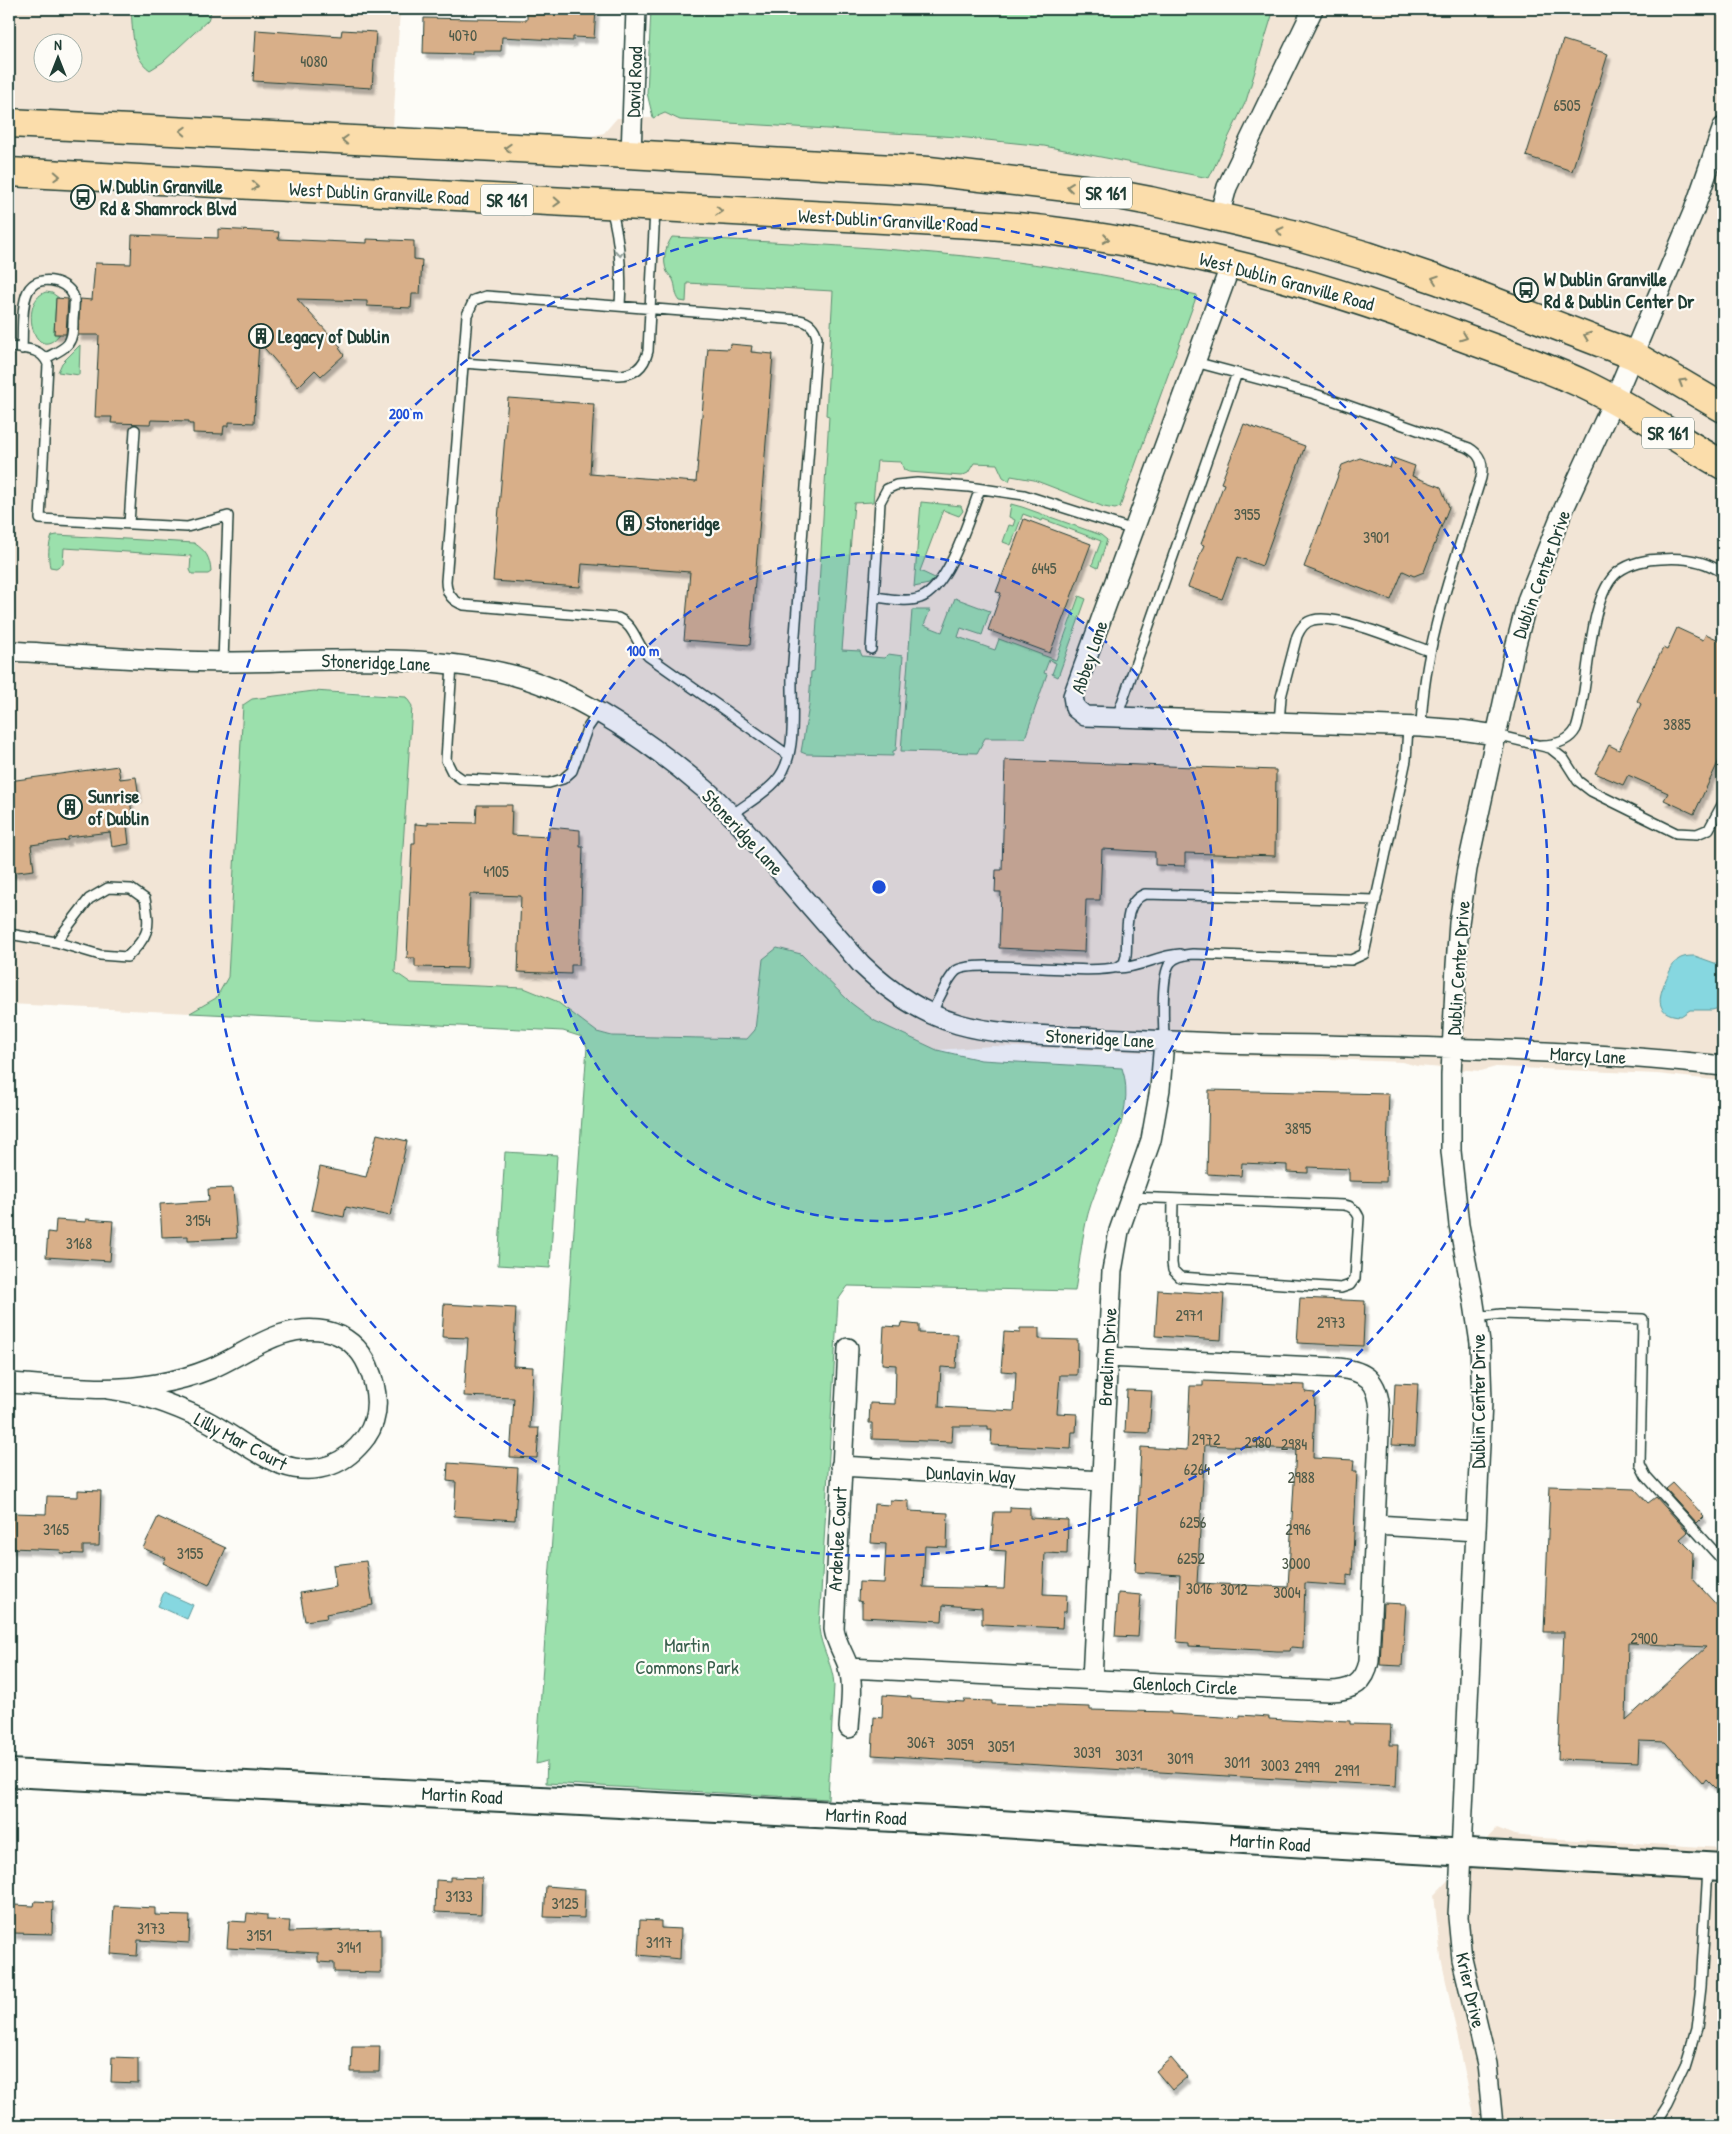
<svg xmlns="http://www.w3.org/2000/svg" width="1732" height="2134" viewBox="0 0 1732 2134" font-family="'Patrick Hand',sans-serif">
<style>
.built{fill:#f2e5d6;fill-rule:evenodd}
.green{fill:#9be0ac;stroke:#5d8e70}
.water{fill:#86d7e0;stroke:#5d999b}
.building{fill:#d8af89;stroke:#1f3d34;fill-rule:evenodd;filter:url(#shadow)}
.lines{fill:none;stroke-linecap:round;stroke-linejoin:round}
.lane-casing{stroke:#1f3d34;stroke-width:12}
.street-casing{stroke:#1f3d34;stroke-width:22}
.secondary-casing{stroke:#1f3d34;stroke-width:30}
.primary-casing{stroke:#1f3d34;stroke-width:31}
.lane{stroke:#fdfcf7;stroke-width:9}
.street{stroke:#fdfcf7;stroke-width:19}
.secondary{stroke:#fdfcf7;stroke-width:26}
.primary{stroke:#fbddab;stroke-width:28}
.oneway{stroke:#82856a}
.oneway2{stroke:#8e9c96}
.ring{fill:none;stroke:#1d4ed8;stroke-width:2.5;stroke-dasharray:9 6}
.labels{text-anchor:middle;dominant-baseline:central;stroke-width:4.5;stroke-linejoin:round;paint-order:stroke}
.number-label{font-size:16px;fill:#4d5a49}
.shield{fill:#fdfcf7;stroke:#62766e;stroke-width:1}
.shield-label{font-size:18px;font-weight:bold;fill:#1f3d34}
.street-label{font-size:19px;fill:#1f3d34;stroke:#fdfcf7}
.poi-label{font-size:19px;font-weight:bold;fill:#1f3d34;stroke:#fdfcf7;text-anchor:start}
.park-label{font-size:19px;fill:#385e4c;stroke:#fdfcf7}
.centre{fill:#1d4ed8;stroke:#fdfcf7;stroke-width:2.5}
.ring-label{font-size:15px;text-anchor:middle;font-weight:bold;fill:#1d4ed8;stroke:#fdfcf7;stroke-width:4.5;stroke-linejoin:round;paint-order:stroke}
</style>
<defs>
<filter id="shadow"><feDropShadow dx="3" dy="5.5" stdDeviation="1" flood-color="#0004"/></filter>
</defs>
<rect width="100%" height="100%" fill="#fdfcf7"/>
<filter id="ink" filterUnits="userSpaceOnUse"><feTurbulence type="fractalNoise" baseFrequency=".02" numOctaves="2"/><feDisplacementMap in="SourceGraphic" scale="10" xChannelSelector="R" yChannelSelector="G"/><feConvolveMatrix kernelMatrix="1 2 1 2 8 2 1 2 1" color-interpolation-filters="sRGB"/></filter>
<g filter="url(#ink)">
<path class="built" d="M9,9H400L393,127L588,137L604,133L617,118H653L665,113L680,120L958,137L1044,146L1209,178L1274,9H1723V1081L1657,1074L1496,1067L1481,1071L1417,1066L1403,1062L992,1046L937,1050L875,1021L851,1003L763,959L755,1030L748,1039L612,1036L597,1032L556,1001L524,988L411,983L395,972L412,706L406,697L367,693L314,691L252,699L228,977L216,998L190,1013L9,1004ZM42,42H72V72H42Z
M1497,1828L1514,1835L1541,1838L1723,1848V2125H1476L1441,1958L1434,1895Z"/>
<path class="green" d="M131,9H212L208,20L163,62L150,70C131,57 133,29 131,9Z
M651,9H1274L1246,101L1209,178L1044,146L958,137L680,120L665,113L653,118L647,93Z
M672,237C849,246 1024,252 1197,295L1120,507L1115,509L1104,507L1034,480L1011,476L1009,481L1003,477L997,464L974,463L968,473L961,476L909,472L904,470L901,462L877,461L873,502L854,503L842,650L860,651L862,656L884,658L888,654L903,656L896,750L893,751V756L806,754L801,752L809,706L811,672L814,671L829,416L826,415L833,291L687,283L686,302L680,301C675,295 676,289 674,282C673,278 669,275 667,272C662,260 665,248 672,237Z
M46,292L52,293L59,298L56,299L54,333L60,334C34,367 18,301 46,292Z
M80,345L79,375L58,372L62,363Z
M921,502L961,506L963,511L959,516L943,510L920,571L935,578L929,584L914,587Z
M1011,504L1022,507L1101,535L1107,540L1098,568L1092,565L1101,541L1043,519L1042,521L1023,514L1011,545L1003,542L1009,525L1013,526L1015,520L1009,517Z
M57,535L194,543C206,551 210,557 211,572L208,574H192L190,570L191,556L64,548L63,564L56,568L50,567C48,558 48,545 52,536Z
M1079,596L1086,599L1058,677L1052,674L1056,663L1049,660L1044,673L1047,674L1025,738H985L977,753L901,751L912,610H930L924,625L942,632L955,598L990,611L982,635L961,628L958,637L995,650L999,639L1056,660Z
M314,691L406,697L412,706L395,972L411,983L524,988L556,1001L597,1032L612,1036L747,1039L755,1030L763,959L777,948L801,954L851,1003L875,1021L937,1050L981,1060L1122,1068C1139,1116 1096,1175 1086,1222C1081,1244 1079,1268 1075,1291L848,1286L838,1300L819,1628C821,1649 833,1664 834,1685L828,1799L546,1783L547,1761L536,1764L587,1047L582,1037L563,1031L190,1013L216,998L228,977L243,705L252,699Z
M505,1152L557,1155L550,1268L498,1265Z"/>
<path class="water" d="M1695,956L1723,966V1007L1712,1010H1690L1681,1016C1652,1015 1659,994 1668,975C1671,969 1673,963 1679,959C1684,956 1690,956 1695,956Z
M164,1592L193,1605L187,1619L158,1606Z"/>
<path class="building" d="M527,9L596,10L594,38L573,37V41L502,37L501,51H472V54L423,53L424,18L527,20Z
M256,30L341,36L342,30L376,32L372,88L253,81Z
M1563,40L1608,54L1572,171L1526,156Z
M218,229L279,232L278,239L367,243V239L414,241V259L422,260L420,294H412L411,308L367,306V301L297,299L341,347L339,348L344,355L321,376L315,370L298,387L259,342L254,423L229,422V426H224L223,434L193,433V424H189V421L151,420L150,424L111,423L112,417H95L99,335H78L80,299L92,300L95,263L131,264L132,235L218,238Z
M56,298L68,299L66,334H54Z
M730,344L752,346L751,352L773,354L750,645L684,640L690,572L582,564L580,587L493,581L508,398L594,404L590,474L696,482L708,348L729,349Z
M1244,424L1305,446L1262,566L1238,557L1222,599L1188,587L1204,545L1201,544L1224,484L1221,483Z
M1360,458L1390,468L1393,458L1415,466L1412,476L1441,487L1449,507L1424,572L1414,576L1403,571L1391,600L1304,567L1342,465Z
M1024,519L1091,544L1050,653L988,630L1001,593L996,592Z
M1677,628L1703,640L1706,634L1723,642V752L1694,814L1664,800L1668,793L1628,775L1623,785L1595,773L1609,745L1619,750L1641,704L1637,701L1663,648L1667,650Z
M1005,760L1276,770L1275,856L1185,853V866L1155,865V852L1102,849L1100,900H1086L1084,952L999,948L1001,892H995L996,870H1002Z
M118,766L120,779L136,777L139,797L130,798L132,815L126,817L129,844L112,847L110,832L68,837V840L31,845L34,870L9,873V781Z
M477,805H512L511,835L549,837V827L580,830V847H583L579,965H571V974L518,972L521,896L470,894L467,968L415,967V958H407L412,843H415V824L428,825V822L476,823Z
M1209,1090L1389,1094L1386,1182L1349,1181V1169L1308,1167V1173L1287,1172V1165L1242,1163L1241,1176L1207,1174Z
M377,1134L407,1141L390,1216L346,1207L344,1217L311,1210L320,1167L366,1177Z
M233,1188L237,1238L188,1240V1236L162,1237L160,1204L209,1201L208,1189Z
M86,1219L113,1221L110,1261L46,1257L48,1232L55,1233L56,1220L86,1222Z
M1158,1290L1224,1294L1221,1340L1155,1336Z
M1300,1298L1365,1301L1363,1346L1297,1343Z
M444,1304L516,1308L513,1366L533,1367L530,1428H539L537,1458L510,1457L514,1398L464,1396L468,1338L442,1337Z
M901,1323L919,1325V1333L958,1334L956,1368L941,1367L939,1407L1014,1411L1016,1372L1001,1371L1004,1332L1020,1333V1328H1039V1339L1078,1340L1077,1375H1060L1057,1413L1077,1414L1076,1432H1072L1071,1449L991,1445L992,1429H988V1426H953L952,1442L872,1439V1423H869L870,1403L895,1404L896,1365L882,1364L884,1326L900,1327Z
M1203,1381L1305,1385V1392L1315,1393L1313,1458L1354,1460L1353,1471H1357L1352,1575L1347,1574V1586L1305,1583L1303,1648L1291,1647L1290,1651H1277L1189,1646V1643L1177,1642L1180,1575L1135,1572L1141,1447L1187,1450L1190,1386H1203ZM1205,1445L1296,1449L1288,1587L1197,1583Z
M1395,1383L1418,1384L1415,1446L1392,1445Z
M1127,1390L1152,1391L1149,1433L1125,1432Z
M448,1463L518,1468L515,1520L454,1516L456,1482L447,1481Z
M1673,1483L1704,1516L1697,1523L1666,1489Z
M1550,1486L1635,1489L1648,1503L1656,1497L1688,1532L1680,1539L1693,1552L1692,1578L1723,1612V1796L1706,1779L1703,1783L1665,1742L1639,1741L1638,1762L1558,1759L1564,1632H1544ZM1628,1643L1648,1644L1706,1647L1626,1720Z
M78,1490L101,1491L99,1546H83V1554L60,1553L61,1550L11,1548L13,1513L46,1514L47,1496L78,1497Z
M890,1500L909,1501V1511L948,1513L947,1547L925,1546L923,1587L1004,1589L1006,1551L991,1550L994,1512H1010V1507L1030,1508V1518L1068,1520L1067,1554L1045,1553L1043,1594L1067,1595L1066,1612H1063L1062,1628L982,1624V1608L943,1605L942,1621L862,1617V1602L858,1601L859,1582L884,1583L886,1544L871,1543L874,1504L890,1505Z
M158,1517L226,1548L209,1585L163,1563L166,1558L143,1548Z
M366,1561L373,1605L326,1614L327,1618L305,1621L300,1593L336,1587L333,1565Z
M1118,1593L1141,1595L1138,1637L1115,1636Z
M1383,1603L1406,1604L1402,1666L1380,1665Z
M883,1695L911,1697V1699L964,1702V1700L992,1701V1704L1090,1707V1710L1171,1712V1714L1240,1718V1715L1269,1717V1719L1322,1722V1720L1350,1721V1724L1391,1725L1390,1745H1398L1396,1786L872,1755L874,1717L882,1718Z
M450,1877L482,1878L481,1914L435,1912L436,1880L450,1881Z
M546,1886L585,1889L584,1918L544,1917Z
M35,1901L53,1902L52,1934L13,1933L14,1905L34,1906Z
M114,1906L155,1908V1915L190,1916L189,1943L138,1940L137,1956L111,1954Z
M247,1913L267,1915V1920L290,1921L289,1932L381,1929V1973L334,1972V1963L318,1962V1953L227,1948L229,1921L246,1922Z
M640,1920L661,1921V1928L681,1929L680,1959L638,1955Z
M352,2046H380L379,2072H351Z
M112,2057L138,2058V2083L111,2082Z
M1171,2058L1187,2077L1172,2090L1156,2071Z"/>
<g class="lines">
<defs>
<path id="lane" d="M611,208C620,240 622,272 620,306
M9,347C24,349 41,347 48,364L40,519L187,527L228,516L223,662
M22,349C23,333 21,305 28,291C37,274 65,279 73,295C76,302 73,314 73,322C73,329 73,337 68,344C63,350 53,354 46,358
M1195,362L1315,394L1469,448C1481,455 1484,464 1481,478C1456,560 1424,640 1421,727
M463,363L618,375C634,375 644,367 648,351L655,209
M129,524L135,430
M874,597C888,598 907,603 920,598C949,588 969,517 980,489
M871,649L880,502L887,489L896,485L917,483L969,487L1024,495L1134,530
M452,665L446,760L452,772L462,779L549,783L563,779L572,771L587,729L598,713
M1117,717L1237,373
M1279,723L1281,697L1297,636C1300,629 1304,622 1313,620C1337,613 1403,642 1429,651
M1496,735L1550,748L1564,759L1578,781L1591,791L1676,833L1697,834L1709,829L1723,803
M1541,745C1555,745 1569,742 1576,729C1590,691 1586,597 1618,572C1630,563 1647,559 1661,559C1684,557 1704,560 1723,573
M732,815C746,804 763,795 775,782C799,758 791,706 792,676L817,338C815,328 810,322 799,320L486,296L474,300L467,315L446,581C446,593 452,601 464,605L618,618C635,626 636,644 648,656L788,755
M9,934L56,942L100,955L127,957C149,935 151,929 145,899L131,889L108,888L89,899L56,942
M1118,968C1140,968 1158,955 1180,954
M931,1014C937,1003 947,979 956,971C971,958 1088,976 1118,967L1124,963L1126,956C1128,936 1122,902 1145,894L1376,900
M1164,1041C1164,1024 1160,974 1171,962C1176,956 1185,955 1193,954L1351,960L1364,954L1406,760L1408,727
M1130,1197L1344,1205C1352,1206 1356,1210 1359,1217L1355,1278L1350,1285L1341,1288L1180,1277L1173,1270L1172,1263L1173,1199
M1476,1317L1501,1314L1643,1319L1640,1464L1646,1476L1723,1561
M1654,2125L1666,2106L1685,2066L1696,2030L1701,1987L1708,1868"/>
<path id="street" d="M631,155L636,9
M1219,216L1227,187L1313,9
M1231,264L1073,696L1075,708L1085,716L1421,727L1461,730L1496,735
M9,651C81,655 154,662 227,662C323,662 422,651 516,676C581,693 656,747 706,790C732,813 753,840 775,865C803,898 832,931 861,964C889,991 920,1013 958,1024C997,1035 1037,1035 1077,1037C1124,1039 1171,1041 1218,1043C1387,1047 1556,1047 1723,1066
M848,1348L834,1629C836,1644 845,1655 849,1669C854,1688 850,1709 849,1728
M9,1383C57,1386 108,1393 156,1384C174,1381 193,1376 210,1369C248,1353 282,1322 326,1331C345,1335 360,1348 368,1366C378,1389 381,1416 366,1437C357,1449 345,1460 331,1465C282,1483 245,1440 205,1420C174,1405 143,1393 108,1389
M841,1466L1102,1481
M1376,1525L1476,1531
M848,1668L1329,1691C1351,1691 1365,1684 1369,1661L1380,1410C1378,1381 1367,1371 1338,1368L1107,1357
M1092,1680L1112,1271L1119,1231L1151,1140L1160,1089L1164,1041
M1493,2125L1487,2064L1462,1959L1458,1917L1482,1401L1480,1343L1473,1297L1459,1225L1451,1151V1075L1456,965L1459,923L1467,869L1515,648L1528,598L1561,515L1614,400L1694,210L1723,127"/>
<path id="secondary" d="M9,1773L954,1821L1307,1844L1723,1867"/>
<path id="primary" d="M9,123L556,150L929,171L1092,190L1150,201L1292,234L1367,256L1438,280L1633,355L1723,408
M9,172L921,221C965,224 1009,225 1053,231C1195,248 1335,288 1468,339C1507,353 1546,367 1583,384C1632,407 1677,439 1723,465"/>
</defs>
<use href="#lane" class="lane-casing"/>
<use href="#street" class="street-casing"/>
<use href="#secondary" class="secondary-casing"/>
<use href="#primary" class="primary-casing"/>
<use href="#lane" class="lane"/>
<use href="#street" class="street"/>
<use href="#secondary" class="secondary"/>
<use href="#primary" class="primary"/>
</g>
<defs><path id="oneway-chevron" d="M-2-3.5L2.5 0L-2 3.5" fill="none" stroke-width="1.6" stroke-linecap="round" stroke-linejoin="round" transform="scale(1.25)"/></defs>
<g class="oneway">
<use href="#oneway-chevron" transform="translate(183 131) rotate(-177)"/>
<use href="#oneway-chevron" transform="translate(345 140) rotate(-177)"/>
<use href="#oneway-chevron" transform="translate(508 148) rotate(-177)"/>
<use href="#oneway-chevron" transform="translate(57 176) rotate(3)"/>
<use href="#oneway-chevron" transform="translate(255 186) rotate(3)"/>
<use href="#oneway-chevron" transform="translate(1070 187) rotate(-173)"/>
<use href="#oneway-chevron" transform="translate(557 202) rotate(3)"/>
<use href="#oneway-chevron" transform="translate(719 211) rotate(3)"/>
<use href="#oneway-chevron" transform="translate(1280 231) rotate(-166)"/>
<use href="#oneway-chevron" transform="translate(1106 239) rotate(9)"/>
<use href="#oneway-chevron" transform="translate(1435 279) rotate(-161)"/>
<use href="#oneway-chevron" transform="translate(1587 336) rotate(-159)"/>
<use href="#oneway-chevron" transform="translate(1464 337) rotate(21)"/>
<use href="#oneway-chevron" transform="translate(1682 382) rotate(-149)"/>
</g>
<use class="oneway2" href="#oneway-chevron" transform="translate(620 253) rotate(85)"/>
</g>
<circle cx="879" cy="887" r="334" fill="#1d4ed8" fill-opacity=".12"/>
<g class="ring">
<circle cx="879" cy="887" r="334"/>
<circle cx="879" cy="887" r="669"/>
</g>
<defs>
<symbol id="bus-ring" viewBox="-11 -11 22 22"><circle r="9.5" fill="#fdfcf7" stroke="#1f3d34" stroke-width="1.5"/><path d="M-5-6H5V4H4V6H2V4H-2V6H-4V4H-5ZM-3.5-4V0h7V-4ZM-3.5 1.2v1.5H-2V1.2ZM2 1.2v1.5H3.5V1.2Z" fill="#1f3d34"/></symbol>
<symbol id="building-ring" viewBox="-11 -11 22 22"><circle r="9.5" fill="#fdfcf7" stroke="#1f3d34" stroke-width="1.5"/><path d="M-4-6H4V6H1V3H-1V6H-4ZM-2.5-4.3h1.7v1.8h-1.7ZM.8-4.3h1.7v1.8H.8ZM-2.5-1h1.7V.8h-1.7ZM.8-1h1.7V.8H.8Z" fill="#1f3d34"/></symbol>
</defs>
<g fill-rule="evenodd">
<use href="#bus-ring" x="69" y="183" width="28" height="28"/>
<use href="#bus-ring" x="1512" y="276" width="28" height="28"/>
<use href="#building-ring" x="247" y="322" width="28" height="28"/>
<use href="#building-ring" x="615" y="509" width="28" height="28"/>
<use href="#building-ring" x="56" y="793" width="28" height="28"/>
</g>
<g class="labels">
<g class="number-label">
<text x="463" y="35">4070</text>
<text x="314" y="61">4080</text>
<text x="1567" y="105">6505</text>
<text x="1247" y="514">3955</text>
<text x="1376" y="537">3901</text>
<text x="1044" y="568">6445</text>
<text x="1677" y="724">3885</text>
<text x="496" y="871">4105</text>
<text x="1298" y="1128">3895</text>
<text x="198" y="1220">3154</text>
<text x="79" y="1243">3168</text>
<text x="1189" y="1315">2971</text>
<text x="1331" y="1322">2973</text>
<text x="1206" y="1439">2972</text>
<text x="1258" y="1442">2980</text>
<text x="1294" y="1444">2984</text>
<text x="1197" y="1469">6264</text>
<text x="1301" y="1477">2988</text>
<text x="1193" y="1522">6256</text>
<text x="56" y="1529">3165</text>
<text x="1298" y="1529">2996</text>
<text x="190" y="1553">3155</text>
<text x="1191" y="1558">6252</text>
<text x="1296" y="1563">3000</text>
<text x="1199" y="1588">3016</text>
<text x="1234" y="1589">3012</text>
<text x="1287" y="1592">3004</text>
<text x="1644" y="1638">2900</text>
<text x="921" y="1742">3067</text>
<text x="960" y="1744">3059</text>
<text x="1001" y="1746">3051</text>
<text x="1087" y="1752">3039</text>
<text x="1129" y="1755">3031</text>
<text x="1180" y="1758">3019</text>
<text x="1237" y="1762">3011</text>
<text x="1275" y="1765">3003</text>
<text x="1307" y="1767">2999</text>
<text x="1347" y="1770">2991</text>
<text x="459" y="1896">3133</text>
<text x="565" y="1903">3125</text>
<text x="151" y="1928">3173</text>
<text x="259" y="1935">3151</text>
<text x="659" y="1942">3117</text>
<text x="349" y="1947">3141</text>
</g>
<g class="shield">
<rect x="1080" y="177.5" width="52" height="31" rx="4"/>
<rect x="481" y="184.5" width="52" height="31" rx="4"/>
<rect x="1642" y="417.5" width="52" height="31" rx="4"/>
</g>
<g class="shield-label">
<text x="1106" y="193">SR 161</text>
<text x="507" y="200">SR 161</text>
<text x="1668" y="433">SR 161</text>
</g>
<g class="street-label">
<text transform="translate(634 82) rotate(-88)">David Road</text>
<text transform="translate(379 193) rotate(3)">West Dublin Granville Road</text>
<text transform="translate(888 220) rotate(3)">West Dublin Granville Road</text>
<text transform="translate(1287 281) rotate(15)">West Dublin Granville Road</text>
<text transform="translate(1541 574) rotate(-70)">Dublin Center Drive</text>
<text transform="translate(1089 657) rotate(-71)">Abbey Lane</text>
<text transform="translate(376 662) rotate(2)">Stoneridge Lane</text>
<text transform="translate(743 832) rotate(47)">Stoneridge Lane</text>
<text transform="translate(1458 968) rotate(-86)">Dublin Center Drive</text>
<text transform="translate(1100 1038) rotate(3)">Stoneridge Lane</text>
<text transform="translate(1588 1055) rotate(3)">Marcy Lane</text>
<text transform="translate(1107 1357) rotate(-87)">Braelinn Drive</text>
<text transform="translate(1478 1401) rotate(-90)">Dublin Center Drive</text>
<text transform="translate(241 1441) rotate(28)">Lilly Mar Court</text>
<text transform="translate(971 1474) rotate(3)">Dunlavin Way</text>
<text transform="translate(837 1539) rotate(-87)">Ardenlee Court</text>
<text transform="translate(1185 1685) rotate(3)">Glenloch Circle</text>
<text transform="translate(462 1795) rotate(3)">Martin Road</text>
<text transform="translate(866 1816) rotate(3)">Martin Road</text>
<text transform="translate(1270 1842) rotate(4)">Martin Road</text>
<text transform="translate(1471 1990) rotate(77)">Krier Drive</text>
</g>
<g class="poi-label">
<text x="100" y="186">W Dublin Granville<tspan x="100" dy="22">Rd &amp; Shamrock Blvd</tspan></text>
<text x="1544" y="279">W Dublin Granville<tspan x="1544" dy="22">Rd &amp; Dublin Center Dr</tspan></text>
<text x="278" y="336">Legacy of Dublin</text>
<text x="646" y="523">Stoneridge</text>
<text x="88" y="796">Sunrise<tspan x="88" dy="22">of Dublin</tspan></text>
</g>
<g class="park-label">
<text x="687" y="1645">Martin<tspan x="687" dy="22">Commons Park</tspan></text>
</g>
</g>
<circle cx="879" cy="887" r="8" class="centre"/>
<g class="ring-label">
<text x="406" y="419">200 m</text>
<text x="643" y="656">100 m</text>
</g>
<rect width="1732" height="2134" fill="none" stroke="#fdfcf7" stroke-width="30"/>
<rect x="15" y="15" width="1702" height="2104" fill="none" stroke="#1f3d34" stroke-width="2" filter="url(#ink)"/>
<g transform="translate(58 58)"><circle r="24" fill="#fdfcf7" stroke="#a4b0a9"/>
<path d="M0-4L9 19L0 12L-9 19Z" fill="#1f3d34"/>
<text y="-8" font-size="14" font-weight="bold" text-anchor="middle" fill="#1f3d34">N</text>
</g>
</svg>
